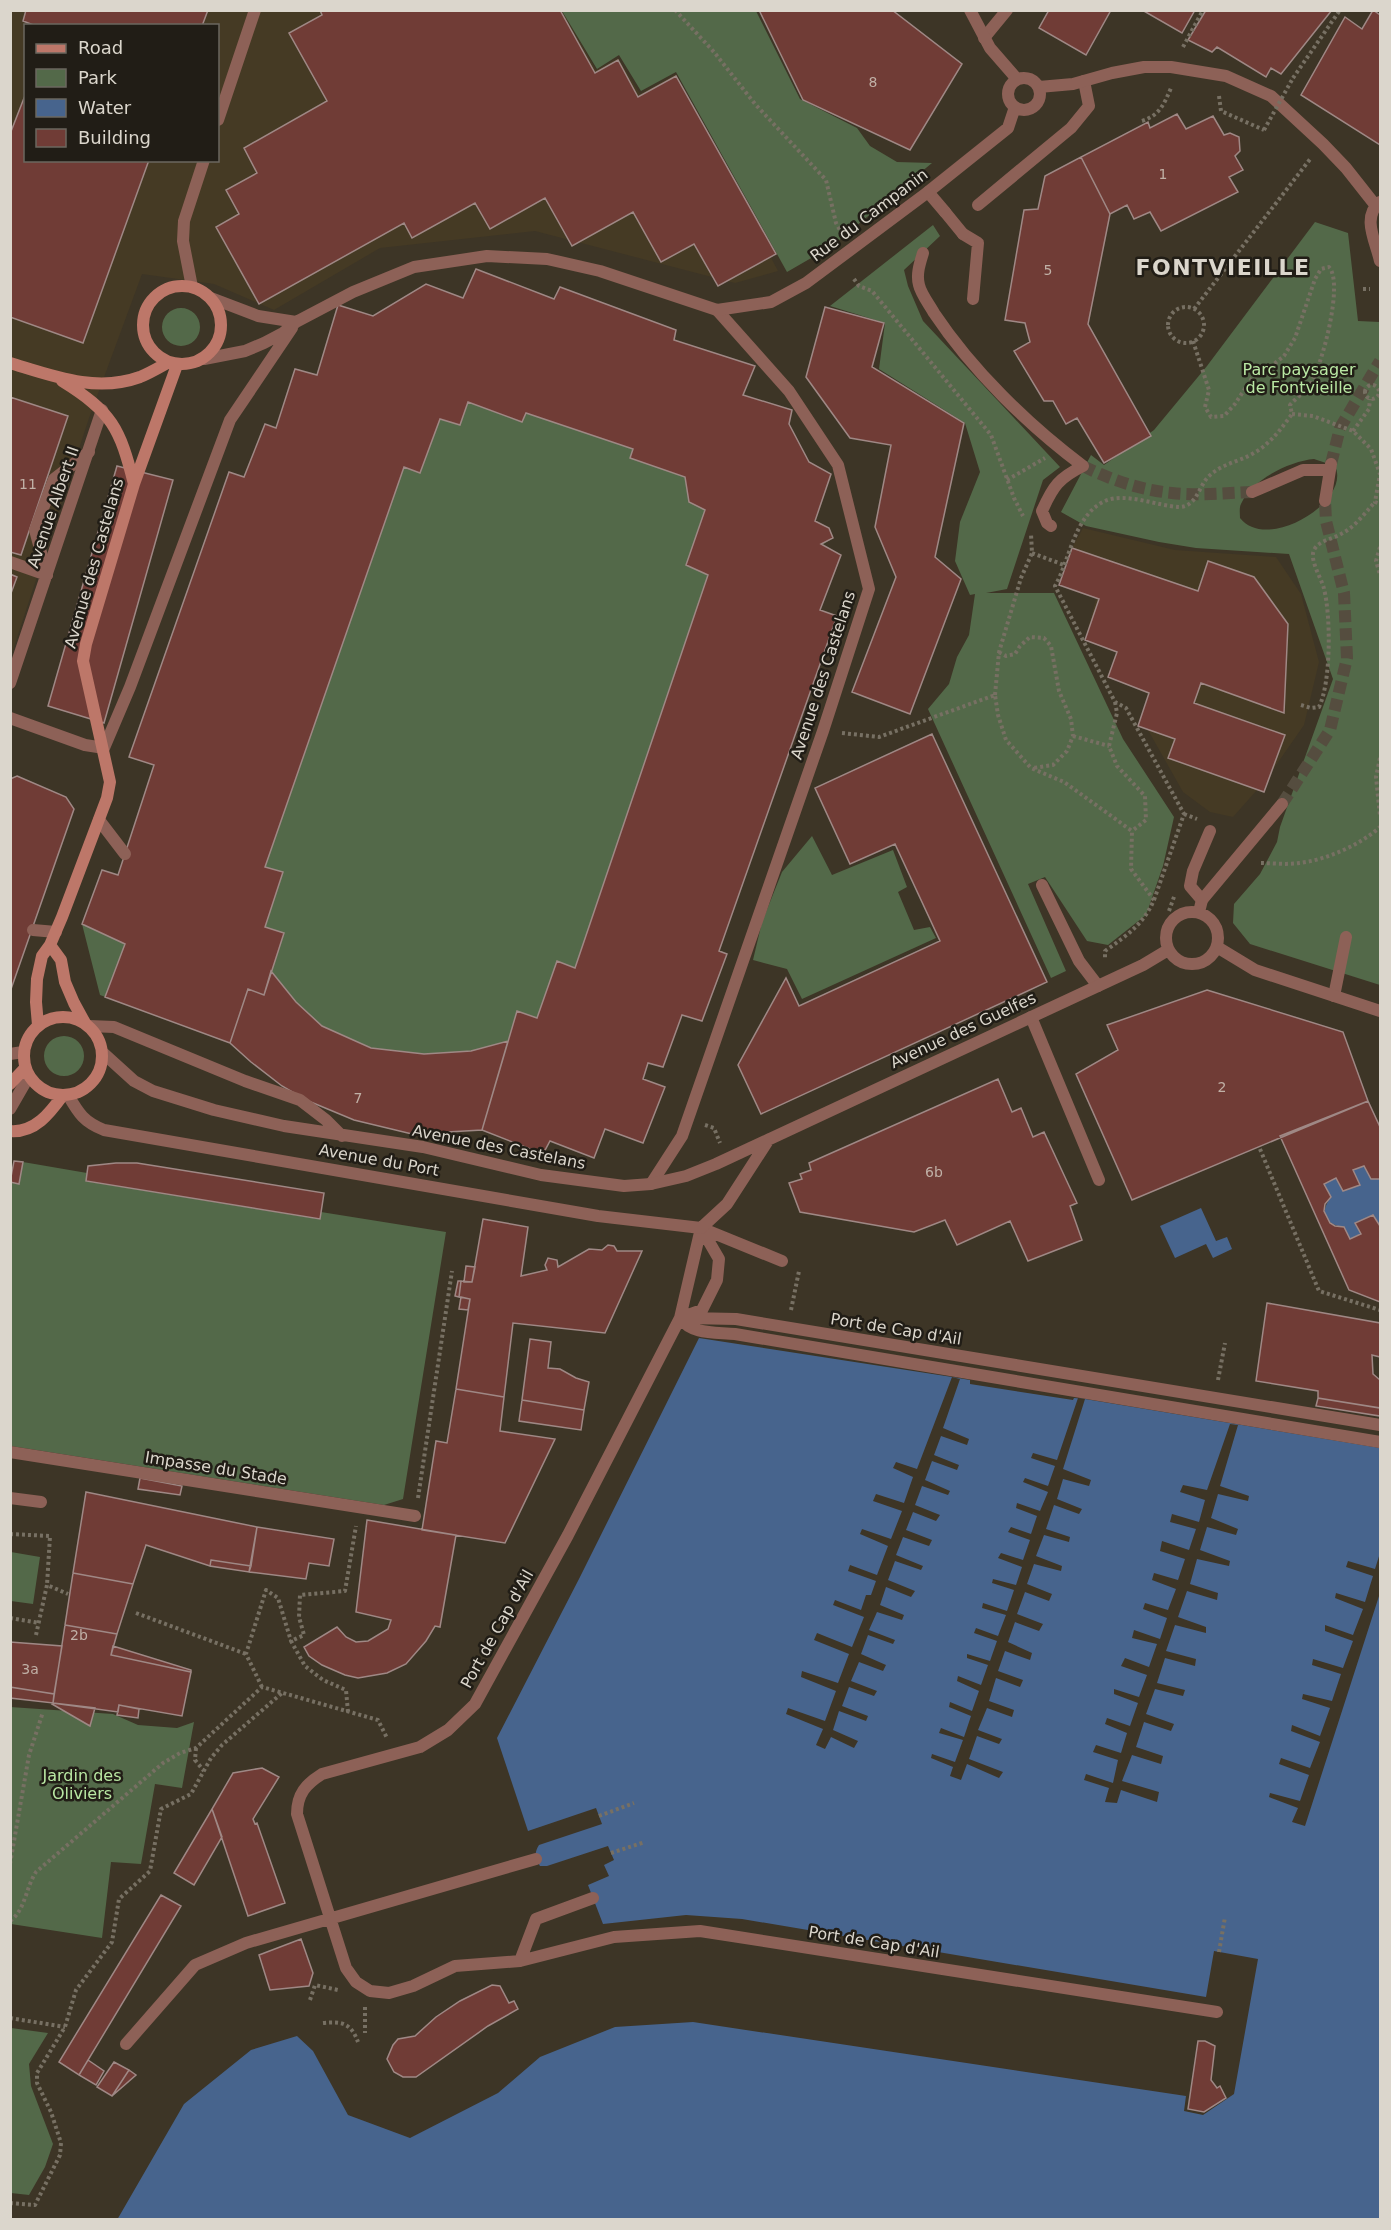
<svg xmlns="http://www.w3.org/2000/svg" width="1391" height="2230" viewBox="0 0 1391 2230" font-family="'DejaVu Sans',sans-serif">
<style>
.built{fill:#453a24;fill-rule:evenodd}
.green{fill:#536949;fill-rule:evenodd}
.water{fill:#47648d}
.pier{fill:#3d3526}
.building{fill:#703c36;stroke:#9f8885;stroke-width:1.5}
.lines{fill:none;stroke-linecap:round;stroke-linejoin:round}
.street-tunnel{stroke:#554d3f;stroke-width:12;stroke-dasharray:12 6;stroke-linecap:butt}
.path{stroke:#777063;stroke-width:4;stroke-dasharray:3 3;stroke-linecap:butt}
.lane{stroke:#8d6157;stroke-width:12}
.street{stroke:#8d6157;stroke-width:12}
.secondary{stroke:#bd7769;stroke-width:12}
.path-bridge{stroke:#777063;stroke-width:4;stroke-dasharray:3 3;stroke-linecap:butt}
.lane-bridge{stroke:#8d6157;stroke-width:12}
.labels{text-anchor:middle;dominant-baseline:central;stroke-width:5;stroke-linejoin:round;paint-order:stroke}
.number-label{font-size:14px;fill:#c0b0a6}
.street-label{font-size:16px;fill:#dbd6cc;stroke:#211d16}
.park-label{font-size:16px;fill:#b9e8a3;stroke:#211d16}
.district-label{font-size:22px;font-weight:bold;letter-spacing:1.5px;fill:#dbd6cc;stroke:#211d16}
</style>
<rect width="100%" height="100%" fill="#3d3526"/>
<path class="built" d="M11,11H562L596,70L618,58L640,94L676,74L778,271L735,283L535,231L380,248L274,310L214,284L142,274L89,418L11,656ZM26,26H218V160H26Z
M1083,528L1175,550L1276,557L1301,594L1319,662L1304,725L1265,781L1233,817L1210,812L1183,792L1144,723L1149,693L1108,677L1117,652L1085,640L1098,591L1059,585L1072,548Z"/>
<path class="green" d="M562,11H756L800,99L857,128L870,146L897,162L932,163L832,246L787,272L676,72L641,91L619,55L597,69Z
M1315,222L1348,233L1358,321L1380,322V985L1250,944L1233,923L1234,904L1260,874L1277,842L1280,827L1333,679L1289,554L1196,548L1159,542L1086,526L1061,512L1091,455L1104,465L1154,430L1207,366ZM1314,459L1335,466C1352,501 1267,553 1240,518C1240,514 1239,508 1241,504C1251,480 1290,461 1314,459Z
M933,225L940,236L904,270L908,286L923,321L1060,467L1043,480L1007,589L986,593H1054L1123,739L1174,817L1163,866L1146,915L1108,945L1087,941L1045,877L1028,884L1066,971L1051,978L928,709L949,684L957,657L969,635L975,594L970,595L955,561L960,522L980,472L965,423L879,369L885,323L830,306Z
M476,269L554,299L560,287L676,330L674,340L755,366L743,395L792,410L789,424L808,462L831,474L815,521L829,528L833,538L822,545L841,555L820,610L837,616L719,950L727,954L702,1021L682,1015L663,1067L648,1063L643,1079L665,1087L643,1143L605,1129L594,1158L550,1141L543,1154L482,1130L412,1134L354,1120L306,1100L282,1086L251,1062L230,1043L100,995L82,924L102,870L118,875L154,765L129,757L229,472L244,477L265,424L276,428L317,375L338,305L373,316L426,284L463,298Z
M162 327a19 19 0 1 1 38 0a19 19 0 1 1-38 0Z
M812,836L832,875L893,850L907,887L898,892L914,930L930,927L936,938L802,999L787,969L753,960L762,922L782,872Z
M44 1056a20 20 0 1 1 40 0a20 20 0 1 1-40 0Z
M23,1162L87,1173L86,1181L319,1219L321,1212L446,1232L403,1499L384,1505L11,1446L10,1182L19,1183Z
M11,1552L40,1557L33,1604L11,1601Z
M10,1707L113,1714L138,1725L177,1728L194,1722L182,1788L155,1784L141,1864L111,1862L102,1938L11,1924Z
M11,2028L48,2033L29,2064L31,2086L53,2144L45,2167L29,2195L11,2193Z"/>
<path class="water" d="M1364,1166L1371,1179H1380V1226L1373,1215L1355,1223L1361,1234L1350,1239L1344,1227C1325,1225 1319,1212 1331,1197L1324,1184L1336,1178L1343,1191L1359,1185L1353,1170Z
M1201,1208L1216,1241L1227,1237L1232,1249L1213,1258L1206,1244L1175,1258L1160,1226Z
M699,1338L952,1377L970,1380V1384L1073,1400L1074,1398L1085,1399L1380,1448V2219L117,2220L184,2104L251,2050L297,2036L313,2051L348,2115L410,2138L498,2093L540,2057L615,2027L693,2022L1186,2096L1184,2111L1203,2115L1234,2094L1258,1959L1214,1951L1206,1997L742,1919L686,1915L603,1924L588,1885L609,1876L604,1865L614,1860L608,1846L547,1866H540C535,1858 534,1853 539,1845L602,1824L596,1808L528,1831L497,1738L580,1577Z"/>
<path class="pier" d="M952,1377L960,1379L943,1428L969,1439L967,1445L941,1436L934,1455L959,1465L957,1470L932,1461L925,1480L950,1491L948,1495L922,1486L915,1505L940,1515L936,1521L913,1512L906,1530L932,1540L929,1546L903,1537L896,1555L923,1566L921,1570L895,1561L888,1580L915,1591L911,1597L886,1587L880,1605L904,1615L902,1620L877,1612L869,1630L895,1640L893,1644L868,1635L861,1654L886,1665L883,1671L859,1662L851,1681L877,1691L874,1696L849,1687L842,1706L868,1716L866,1721L839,1711L833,1730L858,1741L854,1748L831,1737L825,1749L816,1745L823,1729L786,1714L788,1708L825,1721L836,1691L801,1677L802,1671L838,1683L849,1654L814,1640L817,1633L852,1647L864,1617L833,1605L835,1600L861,1610L866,1595H871L876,1581L848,1571L850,1565L877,1575L888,1546L860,1534L862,1529L891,1539L902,1511L873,1501L876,1494L904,1503L913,1477L893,1468L896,1462L917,1469Z
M1078,1398L1085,1399L1063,1469L1091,1480L1089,1486L1063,1479L1057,1499L1082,1509L1079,1514L1054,1505L1046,1529L1070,1537L1069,1542L1044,1535L1036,1556L1062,1566L1061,1571L1034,1564L1027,1584L1052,1594L1049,1601L1025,1592L1017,1614L1043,1624L1039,1631L1015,1622L1008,1642L1032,1653L1030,1660L1005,1651L998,1671L1023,1680L1020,1687L996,1678L989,1701L1014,1710L1012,1717L987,1708L978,1730L1002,1739L999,1744L977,1736L969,1759L1003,1772L999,1778L967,1764L961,1780L950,1776L953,1767L931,1758L932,1754L955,1762L963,1740L939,1733L941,1728L964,1737L971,1716L949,1707L950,1702L972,1711L979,1691L957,1681L958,1676L981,1685L988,1665L967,1658V1654L990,1661L997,1641L974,1633L976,1628L998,1636L1006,1615L982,1608L983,1603L1007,1611L1014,1590L992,1583L993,1579L1016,1585L1022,1567L998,1558L1001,1553L1023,1560L1030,1540L1008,1532L1011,1527L1031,1534L1037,1516L1016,1508L1017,1503L1040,1511L1048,1492L1023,1482L1025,1478L1048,1486L1055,1466L1031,1458L1033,1453L1057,1460Z
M1230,1424L1238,1425L1220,1486L1249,1496L1248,1501L1218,1494L1211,1518L1238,1529L1236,1535L1207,1527L1200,1550L1230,1561L1229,1566L1197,1559L1190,1584L1218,1593L1217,1600L1187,1591L1178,1617L1206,1627V1633L1175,1625L1166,1651L1196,1659L1195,1666L1165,1658L1157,1683L1185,1690L1183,1696L1155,1689L1146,1714L1174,1724L1171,1731L1144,1722L1136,1747L1163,1756L1161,1764L1132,1755L1122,1781L1159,1792L1157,1802L1121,1790L1117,1803L1105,1802L1109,1788L1084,1780L1086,1774L1113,1783L1118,1760L1093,1752L1096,1745L1121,1753L1127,1733L1105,1724L1107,1718L1130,1726L1138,1703L1114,1694V1689L1139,1697L1147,1675L1121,1666L1125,1658L1149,1667L1157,1644L1132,1638L1134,1630L1160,1639L1167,1618L1143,1609L1145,1603L1168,1610L1176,1589L1152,1580L1154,1573L1178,1580L1185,1559L1160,1551L1162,1541L1189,1550L1196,1529L1170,1522L1172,1514L1199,1522L1205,1500L1180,1492L1183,1485L1207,1490Z
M1380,1553V1593L1305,1826L1292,1822L1298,1808L1269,1797L1270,1793L1300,1801L1309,1775L1279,1764L1281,1758L1310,1768L1320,1742L1291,1731L1292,1725L1320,1736L1330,1708L1302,1699L1303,1694L1332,1701L1341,1674L1312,1665L1313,1659L1343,1668L1353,1641L1325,1631V1625L1353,1635L1363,1609L1335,1598L1336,1593L1365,1602L1373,1576L1346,1567L1348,1561L1375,1569Z"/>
<path class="building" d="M26,10H208L202,26H36L23,21Z
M320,10H560L595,73L618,60L638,97L676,76L776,254L718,286L694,244L661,262L633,212L572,246L545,198L490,229L475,203L412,238L404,223L259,304L216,227L239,214L226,190L257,173L244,148L327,101L289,33L322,15Z
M759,10H892L962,64L910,150L803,100Z
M1049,10H1111L1086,55L1039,28Z
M1142,10H1195L1182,33Z
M1206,10H1332L1281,74L1271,68L1266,77L1217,47L1212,52L1188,40Z
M1373,10L1380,15V145L1301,95L1345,17L1362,29Z
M26,93V160H149L83,343L10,317V134Z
M1177,114L1186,129L1213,116L1224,135L1230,133L1239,137L1240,151L1235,156L1243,170L1229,177L1238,192L1161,231L1150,212L1134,219L1127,205L1110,214L1081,157L1148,122L1150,128Z
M1081,157L1110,214L1088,324L1151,436L1104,463L1077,418L1066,424L1053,401H1044L1014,351L1030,342L1025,323L1005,320L1024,210L1038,209L1045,176Z
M476,269L554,299L560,287L676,330L674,340L755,366L743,395L792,410L789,424L809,462L831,474L815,521L829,528L833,538L821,544L841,555L820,610L837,616L719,951L727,954L702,1021L682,1015L663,1067L648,1063L643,1079L665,1087L643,1143L605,1129L594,1158L550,1141L543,1154L482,1130L517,1011L537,1018L557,961L575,968L708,575L686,565L705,510L689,502L685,477L630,458L633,449L526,413L522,422L468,402L460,425L440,419L420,473L404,467L265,867L283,872L265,927L284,933L264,995L248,989L230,1043L105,997L125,944L82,924L102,870L118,875L154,765L129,757L229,472L244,477L265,424L276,428L295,369L317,375L338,305L373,316L426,284L463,298Z
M825,307L884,323L872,367L964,423L935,557L961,579L910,714L852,692L896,577L875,527L891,445L850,438L806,377Z
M10,397L68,416L21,555L10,552Z
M117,466L173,480L104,723L48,706Z
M1072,548L1198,591L1208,561L1254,577L1288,624L1284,713L1201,683L1194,703L1285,735L1264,792L1168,758L1175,739L1138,726L1149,693L1108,677L1117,652L1085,640L1099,599L1059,585Z
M10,574L17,577L10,596Z
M932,734L1047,982L761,1114L738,1065L786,978L799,1006L940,941L895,844L850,864L815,788Z
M17,776L66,797L74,809L10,992V779Z
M271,971L296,1002L322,1026L371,1048L424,1054L471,1051L508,1041L482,1130L412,1134L354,1120L306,1100L282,1086L251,1062L230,1043L248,989L264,995Z
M1207,990L1343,1032L1368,1101L1132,1200L1076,1074L1118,1050L1107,1025Z
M998,1079L1012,1112L1021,1108L1033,1137L1044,1132L1077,1203L1070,1206L1082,1240L1028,1261L1010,1221L957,1245L945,1220L914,1232L800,1212L789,1183L802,1179L800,1174L811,1170L809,1163Z
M1368,1101L1380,1127V1179H1371L1364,1166L1353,1170L1360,1185L1343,1191L1336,1178L1324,1184L1331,1197L1325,1204L1324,1211L1330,1223L1335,1226L1344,1227L1350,1239L1361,1234L1355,1223L1373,1215L1380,1226V1302L1349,1290L1280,1136Z
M14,1161L23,1162L19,1184L10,1182Z
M116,1163H137L324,1193L320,1219L86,1181L88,1166Z
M483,1219L528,1227L521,1276L547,1270L545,1265L548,1258L557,1260L558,1267L589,1249L602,1250L608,1245L614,1246L617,1251H642L605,1333L513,1323L504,1397L456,1389L470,1299L459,1297L461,1281L472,1282Z
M466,1266L475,1267L472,1282H464Z
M458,1281H461L459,1297L455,1296Z
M461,1297L470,1299L468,1310L459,1309Z
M1267,1303L1380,1323V1357L1372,1355L1373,1374L1380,1380V1408L1318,1398V1391L1256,1381Z
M530,1339L551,1342L548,1368L560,1369L576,1378L589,1382L584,1410L522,1400Z
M456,1389L504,1397L500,1431L555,1439L505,1543L422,1530L436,1441L447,1443Z
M1318,1398L1380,1408V1416L1316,1406Z
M522,1400L584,1410L581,1430L519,1421Z
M140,1478L182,1486L180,1495L138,1489Z
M86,1492L257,1527L251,1566L211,1560L210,1566L146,1545L133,1584L73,1573Z
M367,1520L456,1535L440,1627L435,1626L426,1641L406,1664L387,1673L358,1678L345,1675L322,1665L309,1656L304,1647L337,1627L346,1637L356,1642L368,1641L388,1629L391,1620L356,1612Z
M257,1527L334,1539L329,1566L309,1563L306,1579L249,1572Z
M211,1560L251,1566L249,1572L210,1566Z
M73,1573L133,1584L117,1634L65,1625Z
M65,1625L117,1634L111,1655L191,1672L182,1716L119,1705L118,1712L53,1703Z
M10,1642L62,1646L54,1694L10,1687Z
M113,1646L191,1670V1672L111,1655Z
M10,1687L54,1694L53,1703L10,1698Z
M53,1703L95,1708L90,1726L52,1704Z
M119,1705L139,1709L138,1718L117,1715Z
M262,1768L279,1777L253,1819L255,1824L257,1823L285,1903L248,1916L212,1809L233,1773Z
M212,1809L222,1837L194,1885L174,1873Z
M161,1895L181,1906L79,2075L59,2062Z
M301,1939L313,1973L309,1986L270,1990L259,1955Z
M492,1985L500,1986L509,2003L514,2001L518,2009L488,2026L416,2077H403L394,2072L387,2059L393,2045L398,2039L415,2036L436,2017L460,2001Z
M1198,2041H1205L1215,2046L1211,2080L1217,2088L1220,2086L1226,2098L1204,2112L1188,2109Z
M88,2060L104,2071L96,2085L79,2075Z
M114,2062L129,2070L112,2096L97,2087Z
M129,2070L136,2075L112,2096Z"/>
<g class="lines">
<path class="street-tunnel" d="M1331,464L1340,428L1380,361
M1083,466C1111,480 1141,490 1172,493C1198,496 1226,493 1252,492
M1282,804L1330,730L1347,658L1344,593L1326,521L1325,501"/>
<path class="path" d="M675,10L714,52L755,104L826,180L836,223L841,232
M1183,47L1203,10
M1293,78L1340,10
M1219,96L1221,111L1264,130
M1142,121C1160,115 1164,104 1171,88
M854,279L859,286L872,291L991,435L1014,498L1023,516
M1363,289H1370
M1168 325a18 18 0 1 1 36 0a18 18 0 1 1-36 0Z
M1194,309L1311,158
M1193,341L1209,390L1205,407L1211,417L1224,416L1235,404L1252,378L1265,371L1284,356L1295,338L1315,279L1321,269L1329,267C1344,283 1322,366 1310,385C1305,392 1296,398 1290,405L1292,414
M1365 392a7 7 0 1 1 14 0a7 7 0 1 1-14 0Z
M1292,414L1313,416L1353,431L1371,449L1380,474L1375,502L1380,504
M1353,431L1369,409L1370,399
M1007,480L1045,458
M1380,547L1376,561L1380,575
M1032,553L1064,565
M999,652L1006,656L1015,654L1020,646L1030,637L1044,638L1051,646L1059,691L1071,719L1073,736L1067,751L1053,765L1033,768
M995,695L999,652L1021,578L1032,553L1031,534
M1115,702L1117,713L1109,746L1117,766L1145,796L1146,820L1132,831
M1301,705L1311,708L1319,707C1331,683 1331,616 1324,589C1322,579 1309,560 1314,550C1319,540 1333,539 1341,534C1355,527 1365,513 1375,502
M842,733L879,737L995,695L998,715L1006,740L1031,768L1064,782L1132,831L1131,869L1154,900C1143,925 1127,935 1105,951V959
M1073,736L1109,746
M1380,758L1376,777L1380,816
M1184,814L1197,819
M1261,863C1273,863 1286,865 1299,863C1326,860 1360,845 1380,827
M1154,900L1184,814L1126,708L1115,702L1055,586C1070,560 1074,515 1105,501C1125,492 1158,506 1179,507C1197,507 1199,485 1209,476C1223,463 1239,462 1254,453C1271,443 1281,429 1292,414
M1169,911L1175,894
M1379,1123H1380
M705,1125L714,1128L720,1143
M1260,1149L1319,1291L1380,1310
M791,1310L799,1271
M1218,1380L1225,1343
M418,1498L452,1271
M10,1534L50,1536L47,1585
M136,1613L246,1654
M10,1618L39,1623
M36,1635L47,1585L68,1594
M262,1687L246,1654L266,1590L278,1598L291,1641
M348,1712L346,1690L323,1680L305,1666L291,1641L304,1635L299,1617L300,1595L345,1591L356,1526
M196,1748L195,1760L204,1771
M599,1816L634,1803
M611,1853L645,1842
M10,1864L29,1755L43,1712
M10,1921C25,1911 26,1887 36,1872L163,1763L180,1753L196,1748L262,1687L378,1720L387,1738
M1219,1952L1225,1917
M310,2000L315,1985L338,1990
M365,2007V2033
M10,2018L65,2027
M323,2023C342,2021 351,2023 358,2042
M10,2203L35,2205L60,2155L61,2143L51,2112L37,2083V2073L65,2027L76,1990L112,1942L119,1899L150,1871L161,1809L191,1794L211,1758L222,1745L282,1693"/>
<path class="lane" d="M984,38L1007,10
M928,192L945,212
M978,205L1071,128L1089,106L1084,81
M963,234L978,243L973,299
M923,253C920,263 916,274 919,285C921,294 929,304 934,313C972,370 1028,425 1083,466C1059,478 1053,486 1042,511L1047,523L1051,526
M47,575L35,530L54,479L89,452
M99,820L125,854
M1042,885L1079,961L1098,986
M1202,900L1190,886L1193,871L1210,831
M33,930L56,932
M1334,996L1346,937
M1031,1017L1099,1180
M10,1054L23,1052
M651,1184L682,1136L823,731L869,589L838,465L789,391L717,310
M701,1228L782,1261
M680,1318L702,1310L717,1280L719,1259L701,1228L680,1318L568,1535L475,1704L448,1730L420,1747L322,1774C306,1784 297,1794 297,1814L346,1968L356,1982L370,1991L389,1993L413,1986L455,1966L520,1961L614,1937L700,1931L1217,2012
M680,1318C692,1335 715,1332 735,1334L1380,1442
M688,1318L736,1319L1380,1425
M10,1452L415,1516
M10,1498L41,1502
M520,1961L536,1919L593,1898
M126,2044L195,1965L246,1943L536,1859"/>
<path class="street" d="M970,10L990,48L1017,79
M1008 94a16 16 0 1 1 32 0a16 16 0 1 1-32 0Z
M1039,87L1073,84L1112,73L1144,67H1171L1226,76L1271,96L1323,144L1346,168L1376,206
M218,120L255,10
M1380,202C1361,217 1376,242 1380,261
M192,287L183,241L184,221L204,160
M211,298L258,316L296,322
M204,359L245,351L264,343L283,333L296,322L353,292L414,267L487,256L547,259L600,271L717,310L771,302L806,283L928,192L1008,128L1015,107
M1252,492L1303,470H1329
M1325,501L1331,464
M10,562L47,575
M10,683L102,410
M10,718L85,745L104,748L130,687L230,420L292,328
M1166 938a26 26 0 1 1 52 0a26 26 0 1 1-52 0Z
M1199,912L1202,900L1282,804
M1217,947L1255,970L1380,1011
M89,1026L114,1027L245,1081L300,1100L326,1120L342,1136
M102,1052L134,1081L153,1091L214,1110L284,1126L423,1147L541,1175L624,1186L651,1184L686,1176L716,1164L1143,965L1168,950
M68,1095C79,1114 84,1122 104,1130L598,1216L701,1228L727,1204L769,1139
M10,1109L29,1076"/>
<path class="secondary" d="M143 325a39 39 0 1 1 78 0a39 39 0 1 1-78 0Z
M10,363C53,376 96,393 140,377C150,373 160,367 169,362
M62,381C112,412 120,428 134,484
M50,945L61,960L65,982L74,1003L85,1023
M24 1056a39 39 0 1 1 78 0a39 39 0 1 1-78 0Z
M38,1025L36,1002L37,979L42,956L50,945L62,917L107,798L110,782L83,661L86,644L134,484L177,365
M10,1084L25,1068
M10,1131C35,1133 50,1113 63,1095"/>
<path class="path-bridge" d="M1264,130L1293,78"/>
<path class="lane-bridge" d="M945,212L963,234"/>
</g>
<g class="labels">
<g class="number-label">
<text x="873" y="82">8</text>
<text x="1163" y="174">1</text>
<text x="1048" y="270">5</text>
<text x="28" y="484">11</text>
<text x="1222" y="1087">2</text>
<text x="358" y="1098">7</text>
<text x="934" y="1172">6b</text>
<text x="79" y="1635">2b</text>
<text x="30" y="1669">3a</text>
</g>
<g class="street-label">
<text transform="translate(869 215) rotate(-37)">Rue du Campanin</text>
<text transform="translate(53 507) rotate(-71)">Avenue Albert II</text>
<text transform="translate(94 563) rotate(-74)">Avenue des Castelans</text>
<text transform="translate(823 675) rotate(-72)">Avenue des Castelans</text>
<text transform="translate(963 1030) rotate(-25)">Avenue des Guelfes</text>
<text transform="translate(499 1147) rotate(11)">Avenue des Castelans</text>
<text transform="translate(379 1160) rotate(10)">Avenue du Port</text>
<text transform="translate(896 1329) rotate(9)">Port de Cap d'Ail</text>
<text transform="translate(216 1468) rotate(9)">Impasse du Stade</text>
<text transform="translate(497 1629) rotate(-61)">Port de Cap d'Ail</text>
<text transform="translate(874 1942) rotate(9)">Port de Cap d'Ail</text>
</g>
<g class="park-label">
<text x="1299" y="369">Parc paysager<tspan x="1299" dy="18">de Fontvieille</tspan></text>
<text x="82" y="1775">Jardin des<tspan x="82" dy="18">Oliviers</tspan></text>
</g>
<g class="district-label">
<text x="1223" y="267">FONTVIEILLE</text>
</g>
</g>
<rect width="1391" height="2230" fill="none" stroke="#dbd6cc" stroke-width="24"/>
<rect x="24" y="24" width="195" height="138" fill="#211d16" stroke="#6b675f" stroke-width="1.5"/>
<rect x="36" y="44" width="30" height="9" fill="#bd7769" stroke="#6b675f" stroke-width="1.5"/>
<text x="78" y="54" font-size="18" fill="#dbd6cc">Road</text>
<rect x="36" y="69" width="30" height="18" fill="#536949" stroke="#6b675f" stroke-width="1.5"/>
<text x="78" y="84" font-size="18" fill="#dbd6cc">Park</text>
<rect x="36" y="99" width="30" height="18" fill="#47648d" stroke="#6b675f" stroke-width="1.5"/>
<text x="78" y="114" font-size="18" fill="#dbd6cc">Water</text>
<rect x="36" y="129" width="30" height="18" fill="#703c36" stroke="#6b675f" stroke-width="1.5"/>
<text x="78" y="144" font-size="18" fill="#dbd6cc">Building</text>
</svg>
